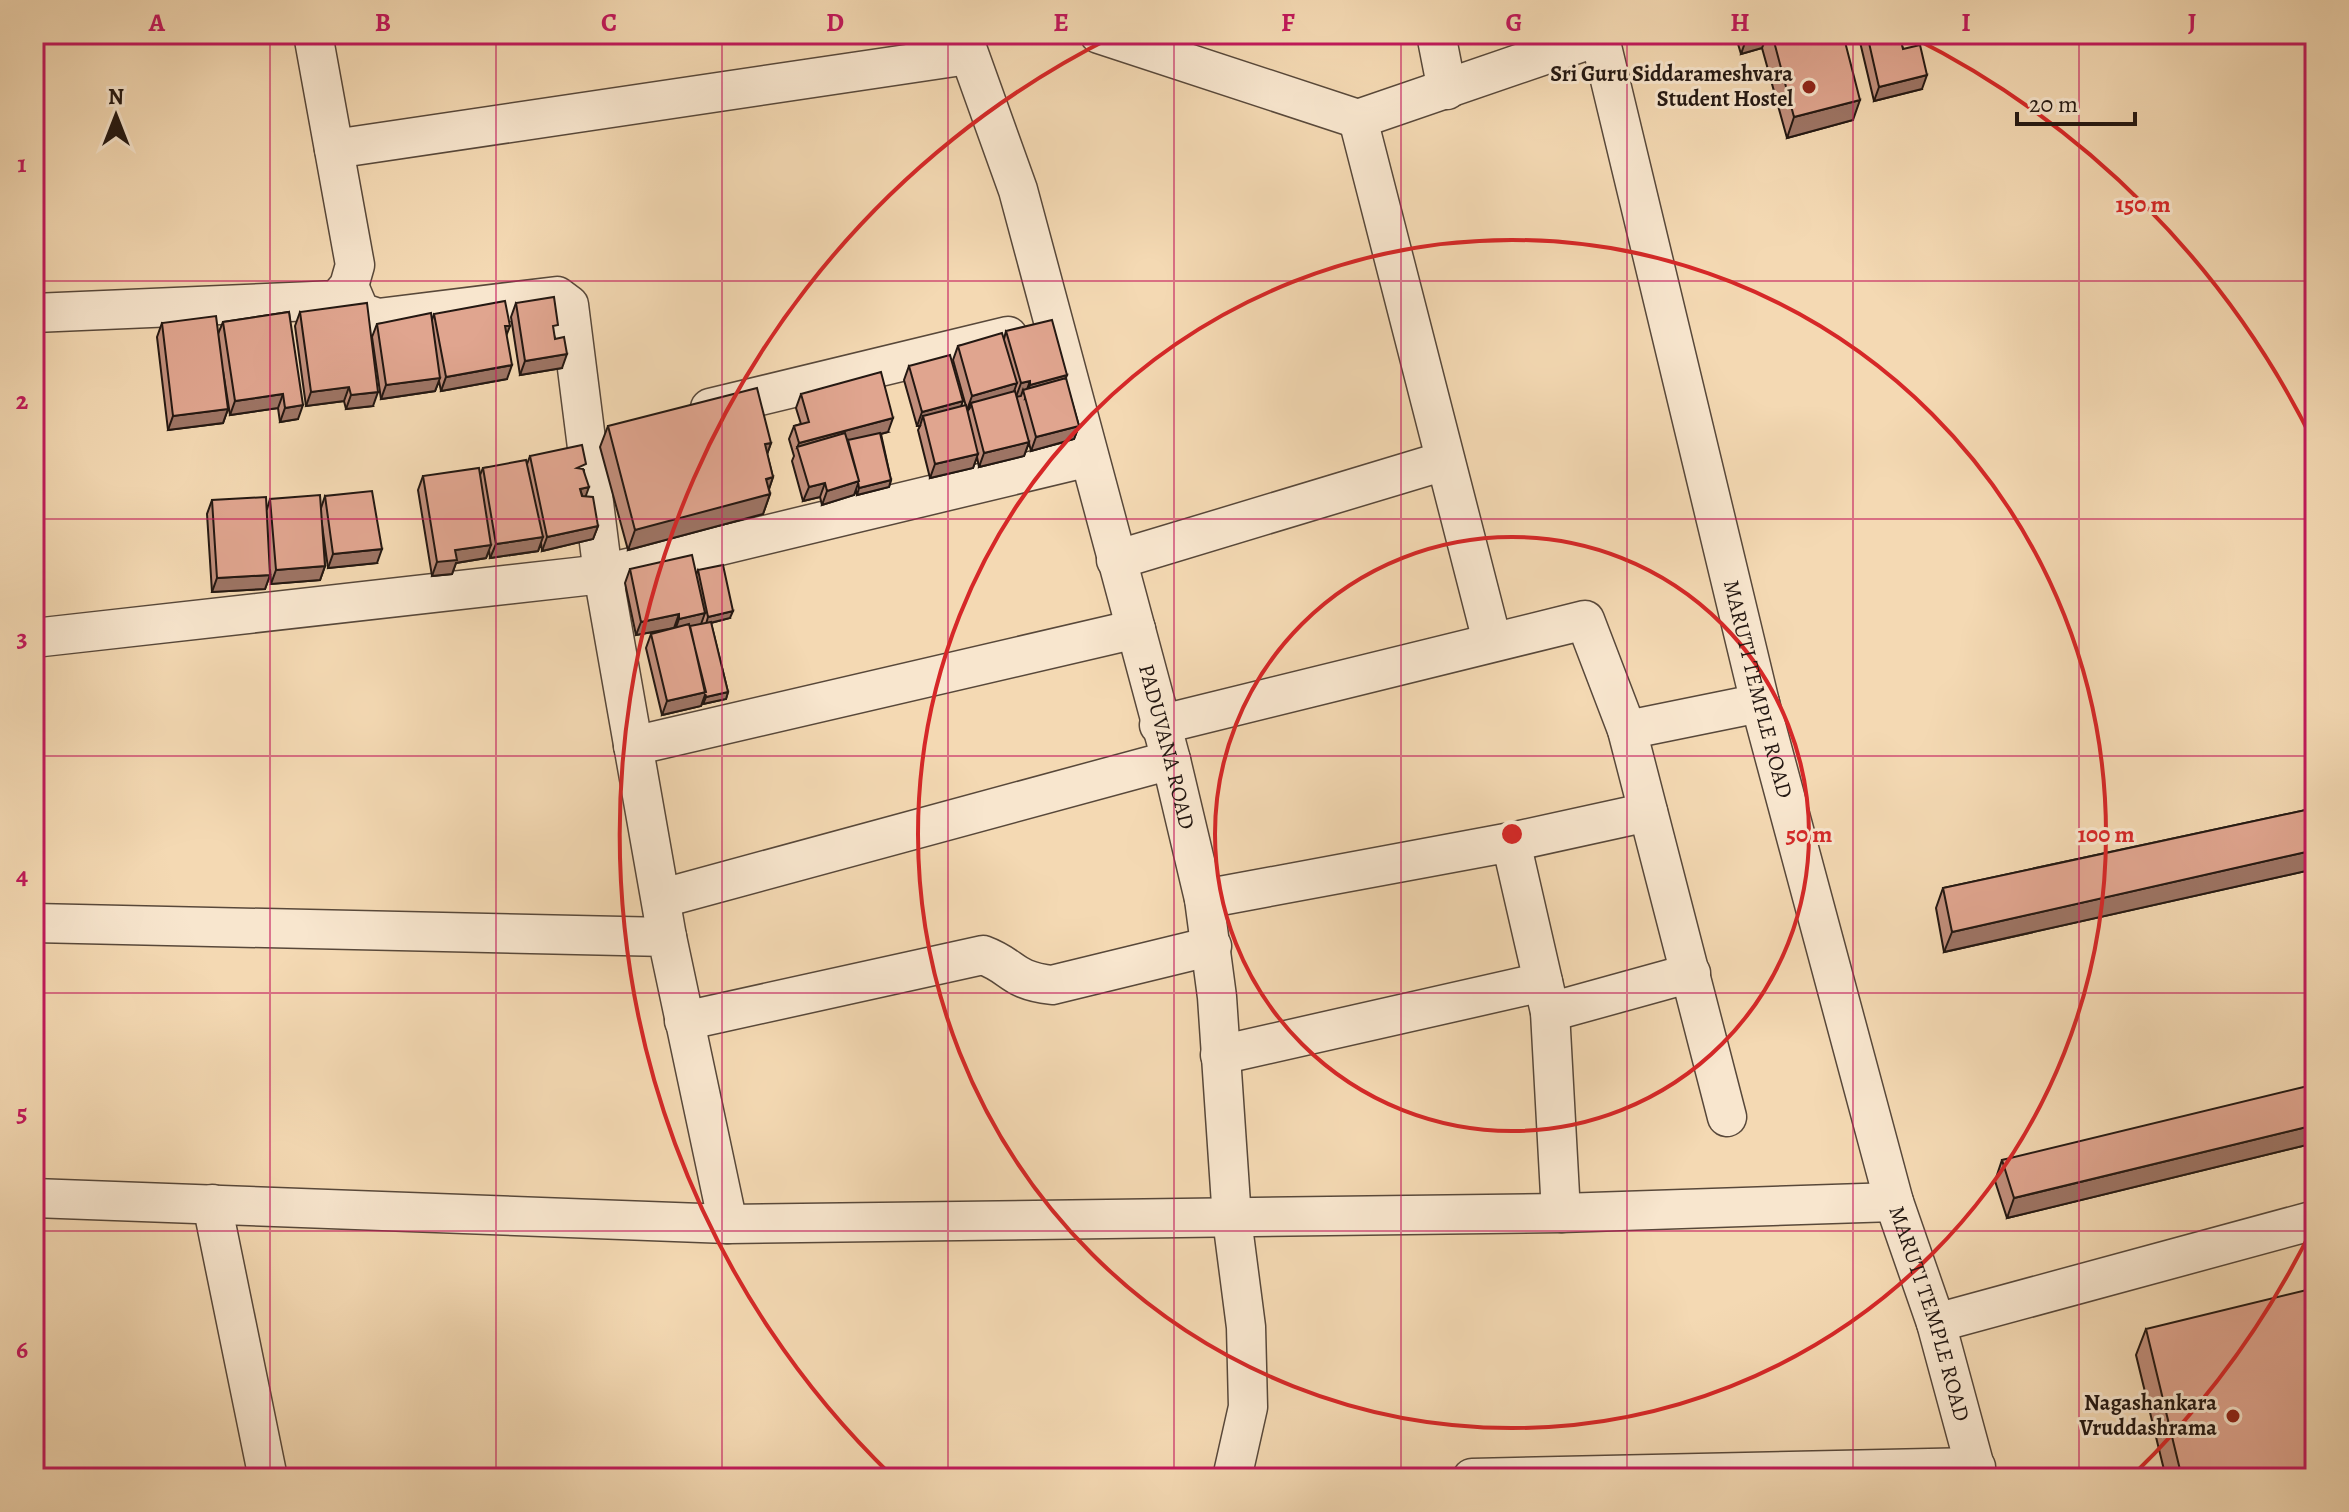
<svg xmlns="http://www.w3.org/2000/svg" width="2349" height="1512" viewBox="0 0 2349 1512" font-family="Alegreya,serif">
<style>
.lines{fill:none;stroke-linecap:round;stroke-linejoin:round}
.street-casing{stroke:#58483a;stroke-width:41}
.street{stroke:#f8e6ce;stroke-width:38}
.wall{fill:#c18e7b;stroke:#241812;stroke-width:2}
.shaded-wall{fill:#9d7464;stroke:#241812;stroke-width:2}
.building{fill:#e0a58f;stroke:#241812;stroke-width:2}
.grid{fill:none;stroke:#c2185b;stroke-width:2;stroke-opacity:0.55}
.ring{fill:none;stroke:#d62828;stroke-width:4}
.poi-dot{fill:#8f2418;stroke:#f8e6ce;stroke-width:3}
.labels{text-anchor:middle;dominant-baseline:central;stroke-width:6;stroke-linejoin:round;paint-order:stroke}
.poi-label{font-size:22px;font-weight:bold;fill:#241812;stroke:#f8e6ce;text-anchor:end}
.street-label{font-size:22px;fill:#241812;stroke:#f8e6ce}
.centre{fill:#d62828;stroke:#f8e6ce;stroke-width:4}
.ring-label{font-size:24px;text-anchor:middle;font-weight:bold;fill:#d62828;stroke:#f8e6ce;stroke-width:6;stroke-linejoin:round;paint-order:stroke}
.neatline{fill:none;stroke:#c2185b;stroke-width:3}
.grid-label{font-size:26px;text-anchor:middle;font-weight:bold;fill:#c2185b}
</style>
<rect width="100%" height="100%" fill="#f4d9b3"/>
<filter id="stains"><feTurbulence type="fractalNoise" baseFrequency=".0025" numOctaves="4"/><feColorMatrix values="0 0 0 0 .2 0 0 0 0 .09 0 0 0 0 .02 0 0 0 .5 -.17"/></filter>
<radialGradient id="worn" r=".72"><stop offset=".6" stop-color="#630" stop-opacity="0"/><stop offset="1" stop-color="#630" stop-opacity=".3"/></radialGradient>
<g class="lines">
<defs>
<g id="street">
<path id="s1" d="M962,34L1018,190L1171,760L1204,899L1217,997L1232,1219L1246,1327L1248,1407L1232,1478"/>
<path d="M1099,34L1358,119L1600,36"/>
<path d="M1436,34L1447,90"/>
<path id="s2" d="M1599,34L1760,703L1894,1202L1936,1323L1978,1478"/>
<path d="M1358,119L1492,641"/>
<path d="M334,149L968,55"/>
<path d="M349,286L360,312L378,318L557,296L569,305L603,574L667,937"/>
<path d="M34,313L337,300L349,286L355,265L313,34"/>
<path d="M710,408L1008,336"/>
<path d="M1116,560L1444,461"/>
<path d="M34,638L603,574L1089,457"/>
<path d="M1159,725L1585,620L1627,730L1727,1117"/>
<path d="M1627,730L1760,703"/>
<path d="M633,746L1136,629"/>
<path d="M1511,842L1648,812"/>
<path d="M663,898L1171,760"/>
<path d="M1204,899L1511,842L1550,1012L1561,1213"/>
<path d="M34,923L667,937L728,1224"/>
<path d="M1550,1012L1691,973"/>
<path d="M684,1021L983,955C1015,967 1010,980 1052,985L1212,946"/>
<path d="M1220,1055L1543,982"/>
<path d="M34,1198L728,1224L1561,1213L1894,1202"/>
<path d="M212,1204L268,1478"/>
<path d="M1936,1323L2315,1220"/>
<path d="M1472,1478L1976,1467"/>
</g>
</defs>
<use href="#street" class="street-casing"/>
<use href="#street" class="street"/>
</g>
<path class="wall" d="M1735,34H1843L1853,120L1787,138L1762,48L1741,54Z
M1863,34H1899L1903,49L1922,89L1874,101L1860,42Z
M516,303L554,335L562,368L520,375L511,317Z
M289,312L298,419L280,422L278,408L230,415L223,371L228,409L223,423L168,430L157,337L162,323L218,334L223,322Z
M300,312L373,406L346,409L344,401L306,406L295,326Z
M434,314L506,336L507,379L441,391L439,381L435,391L381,399L372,337L377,324L432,320Z
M1006,331L1067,375L1065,378L1079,426L1074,439L1031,451L1029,443L1024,456L979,467L977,457L973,468L930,478L918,430L920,426H917L904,380L909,366L967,412L969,409L967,410L953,360L958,346L1004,339Z
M801,394L888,432L881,434L891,480L889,487L857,495L856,491L854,495L822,505L820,497L803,501L792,461L794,456L789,439L794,426L801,424L796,408Z
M608,426L771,443L767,454L773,477L769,489L770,494L763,514L628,550L600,447Z
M530,456L584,470L585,496L598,526L593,539L542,551L541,543L538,551L490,558L489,550L486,558L456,563L452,574L432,576L418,490L423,476L480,475L483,468L527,464Z
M325,496L377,563L328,568L322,525L325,566L320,580L271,584L270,569V575L265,589L212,592L207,514L212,500L267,509L270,499L321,508Z
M630,569L696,575L698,570L730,618L711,623L728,692L726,699L703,704V701L701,706L662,715L646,648L651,634L673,628L636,635L625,583Z
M2315,808V869L1944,952L1936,908L1943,888Z
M2315,1143L2007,1218L1995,1181L2002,1160Z
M2146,1329L2315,1478H2166L2136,1355Z"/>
<path class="shaded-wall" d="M1748,34H1768L1762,48L1741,54Z
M1927,75L1922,89L1874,101L1879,87Z
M1860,100L1853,120L1787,138L1794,117Z
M505,326H510L505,339Z
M567,354L562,368L520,375L525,361Z
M512,365L507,379L441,391L446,377Z
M1067,375L1062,389L1025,399L1030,385Z
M440,378L435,391L381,399L386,385Z
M1030,381L1025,395L1023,390L1021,396L1016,397L1021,383Z
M1017,383L1012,397L971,403L969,409L967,410L972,396Z
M349,387L344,401L306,406L311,392Z
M378,392L373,406L346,409L351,395Z
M283,394L278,408L230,415L235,401Z
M963,401L958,415L923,416L920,426H917L922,412Z
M303,405L298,419L280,422L285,408Z
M228,409L223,423L168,430L173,416Z
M893,418L888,432L849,442L848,440L847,443L797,448L799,443Z
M1079,426L1074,439L1031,451L1036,437Z
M1029,442L1024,456L979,467L984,453Z
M771,443L764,463L765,444Z
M978,454L973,468L930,478L935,464Z
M773,477L767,495L770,494L763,514L628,550L635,530Z
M891,480L889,487L857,495L859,488Z
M859,481L854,495L822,505L827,491Z
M825,483L820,497L803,501L809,487Z
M589,487L584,501L580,489Z
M598,526L593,539L542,551L547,537Z
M543,537L538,551L490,558L496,544Z
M491,545L486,558L456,563L452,574L432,576L437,562L455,550Z
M382,549L377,563L328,568L333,554Z
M325,566L320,580L271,584L276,570Z
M270,575L265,589L212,592L217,578Z
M733,611L730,618L706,624L708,617Z
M705,613L700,627L674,633L679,619Z
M679,614L674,628L636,635L641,622Z
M706,692L701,706L662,715L667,701Z
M728,692L726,699L703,704L706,697Z
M2315,850V869L1944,952L1952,932Z
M2315,1125V1143L2007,1218L2014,1198Z"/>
<path class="building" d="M1772,34H1843L1860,100L1794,117Z
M1867,34H1899L1903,49L1920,45L1927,75L1879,87Z
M554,297L558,325L553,326L555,339L564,337L567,354L525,361L516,303Z
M505,301L510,326H505L512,365L446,377L434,314Z
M367,303L378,392L351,395L349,387L311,392L300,312Z
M289,312L303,405L285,408L283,394L235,401L223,322Z
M431,313L440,378L386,385L377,324Z
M216,316L228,409L173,416L162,323Z
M1052,320L1067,375L1030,385V381L1021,383L1006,331Z
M1002,333L1017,383L972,396L958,346Z
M950,355L963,401L922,412L909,366Z
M881,372L893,418L799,443L794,426L809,422L801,394Z
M1066,378L1079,426L1036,437L1023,390Z
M757,388L771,443L765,444L773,477L766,479L770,494L635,530L608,426Z
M1015,391L1029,442L984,453L971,403Z
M966,405L978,454L935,464L923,416Z
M845,433L859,481L827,491L825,483L809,487L797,447Z
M880,433L891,480L859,488L858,482L859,481L848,440Z
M582,445L586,464L577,468L583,469L589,487L580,489L582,496L593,497L598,526L547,537L530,456Z
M526,460L543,537L496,544L483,468Z
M479,468L491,545L455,550L457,560L437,562L423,476Z
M372,491L382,549L333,554L325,496Z
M320,495L325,566L276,570L270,499Z
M266,497L270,575L217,578L212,500Z
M692,555L705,613L679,619V614L641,622L630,569Z
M723,565L733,611L708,617L698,570Z
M711,622L728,692L706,697L690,626Z
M689,624L706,692L667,701L651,634Z
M2315,808V850L1952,932L1943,888Z
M2312,1085L2315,1096V1125L2014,1198L2002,1160Z
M2315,1288V1478H2182L2146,1329Z"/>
<path class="grid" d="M270,34V1478M496,34V1478M722,34V1478M948,34V1478M1174,34V1478M1401,34V1478M1627,34V1478M1853,34V1478M2079,34V1478M34,281H2315M34,519H2315M34,756H2315M34,993H2315M34,1231H2315"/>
<g class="ring">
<circle cx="1512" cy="834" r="297"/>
<circle cx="1512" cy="834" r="594"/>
<path d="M2314 1225A892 892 0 0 1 2132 1476M892 1476A892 892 0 0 1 1114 36M1910 36A892 892 0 0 1 2314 443"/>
</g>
<g class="poi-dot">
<circle cx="1809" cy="87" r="8"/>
<circle cx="2233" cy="1416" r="8"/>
</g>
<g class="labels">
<g class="poi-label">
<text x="1793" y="74">Sri Guru Siddarameshvara<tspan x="1793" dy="25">Student Hostel</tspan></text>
<text x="2217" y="1403">Nagashankara<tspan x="2217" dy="25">Vruddashrama</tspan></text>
</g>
<g class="street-label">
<text stroke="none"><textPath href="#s2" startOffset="674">MARUTI TEMPLE ROAD</textPath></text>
<text stroke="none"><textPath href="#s1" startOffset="742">PADUVANA ROAD</textPath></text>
<text stroke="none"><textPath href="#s2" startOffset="1322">MARUTI TEMPLE ROAD</textPath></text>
</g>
</g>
<circle cx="1512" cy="834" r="12" class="centre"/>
<g class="ring-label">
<text x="2143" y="212">150 m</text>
<text x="1809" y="842">50 m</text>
<text x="2106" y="842">100 m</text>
</g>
<rect width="2349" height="1512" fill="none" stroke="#f4d9b3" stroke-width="88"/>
<g transform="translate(116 116)" stroke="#f8e6ce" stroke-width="6" paint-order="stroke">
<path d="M0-6L14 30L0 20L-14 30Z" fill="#241812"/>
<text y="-12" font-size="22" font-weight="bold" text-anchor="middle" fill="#241812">N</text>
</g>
<path d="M2017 112v12h118v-12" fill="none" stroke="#241812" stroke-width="4"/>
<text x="2029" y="112" font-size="24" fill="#241812" stroke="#f8e6ce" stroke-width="6" paint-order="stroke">20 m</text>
<rect x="44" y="44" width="2261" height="1424" class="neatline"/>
<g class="grid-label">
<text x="157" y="31">A</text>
<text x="383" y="31">B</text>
<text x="609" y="31">C</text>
<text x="835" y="31">D</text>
<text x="1061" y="31">E</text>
<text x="1288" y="31">F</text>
<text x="1514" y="31">G</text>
<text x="1740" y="31">H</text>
<text x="1966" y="31">I</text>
<text x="2192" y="31">J</text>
<text x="22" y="172">1</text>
<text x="22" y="409">2</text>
<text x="22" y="646">3</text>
<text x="22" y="884">4</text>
<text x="22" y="1121">5</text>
<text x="22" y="1358">6</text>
</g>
<rect width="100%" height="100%" filter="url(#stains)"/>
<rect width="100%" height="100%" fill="url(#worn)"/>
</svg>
